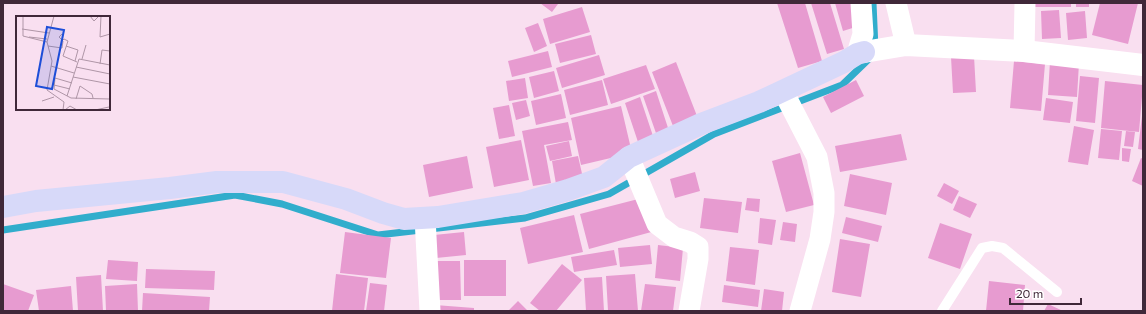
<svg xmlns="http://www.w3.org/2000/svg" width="1146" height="314" viewBox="0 0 1146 314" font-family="Commissioner,sans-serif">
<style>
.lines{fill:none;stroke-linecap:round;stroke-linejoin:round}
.stream{stroke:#31adcc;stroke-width:7}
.building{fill:#e79bd0}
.service{stroke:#fff;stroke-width:10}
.minor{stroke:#fff;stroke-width:21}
.tertiary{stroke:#fff;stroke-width:22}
.secondary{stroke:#d7d9f9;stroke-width:22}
.inset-road{fill:none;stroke:#af96a7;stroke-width:1}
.view{fill:#1d4ed8;fill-opacity:0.15;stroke:#1d4ed8;stroke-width:2}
.inset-edge{fill:none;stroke:#402839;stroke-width:2}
</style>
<rect width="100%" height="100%" fill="#f9dff0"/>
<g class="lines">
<path class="stream" d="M873,3L875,49
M3,230L235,195L282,204L378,235L525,218L609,194L714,134L842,85L871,57"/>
</g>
<path class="building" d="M540,3H557L558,4L552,12Z
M777,3H805L822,61L798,68Z
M811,3H830L844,49L827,54Z
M835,3H855L862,25L843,31Z
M1034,3H1071V7H1034Z
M1076,3H1089V7H1076Z
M1100,3H1138L1128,44L1092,35Z
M582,7L590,32L550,44L543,19Z
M1059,10L1061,38L1042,39L1041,11Z
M1085,11L1087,38L1068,40L1066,13Z
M538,23L547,46L534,52L525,28Z
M591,35L596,54L560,63L555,44Z
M548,51L552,67L512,77L508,61Z
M599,55L605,75L562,88L556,68Z
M974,56L976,92L953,93L951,57Z
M1014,61L1045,64L1041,111L1010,108Z
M1050,61L1079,63L1077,97L1048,95Z
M676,62L697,116L673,126L652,72Z
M646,65L655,89L611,104L603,79Z
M554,71L559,91L534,98L529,77Z
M1080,76L1099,78L1095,123L1076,121Z
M525,78L528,98L509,101L506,81Z
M602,80L608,105L570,115L564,90Z
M856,80L864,96L831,113L823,97Z
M1105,81L1143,85L1139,132L1101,128Z
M656,91L669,131L657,136L643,96Z
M561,94L566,118L536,125L531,101Z
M640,97L653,136L638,142L625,103Z
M1046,98L1073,102L1070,123L1043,120Z
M526,100L530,116L516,120L512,103Z
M509,105L515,136L499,139L493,108Z
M621,106L632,153L581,165L571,118Z
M1142,116H1143V150L1138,149Z
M568,122L572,140L544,145L551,183L533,186L522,131Z
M1074,126L1094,130L1088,165L1068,162Z
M1101,129L1122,131L1119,160L1098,158Z
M1126,131L1135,132L1133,147L1124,146Z
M901,134L907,160L840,172L835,146Z
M521,140L529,180L494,187L486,147Z
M569,141L572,156L550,161L546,146Z
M1122,148L1131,149L1129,162L1122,161Z
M800,153L814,205L786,212L772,161Z
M467,156L473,188L429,197L423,165Z
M578,156L583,178L556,184L552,161Z
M1141,158L1143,159V186L1132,181Z
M695,172L700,191L675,198L670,179Z
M850,174L892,183L886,215L844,206Z
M944,183L959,191L952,204L937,196Z
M959,196L977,204L970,218L953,210Z
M646,197L655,231L589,249L580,214Z
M704,198L742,202L738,233L700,228Z
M747,198L760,199L759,212L745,210Z
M574,215L583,252L528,264L520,228Z
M846,217L882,226L878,242L842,233Z
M760,218L776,220L772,245L758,243Z
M783,222L797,224L795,242L780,240Z
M940,223L972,234L960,269L928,258Z
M345,232L391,238L386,278L340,273Z
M464,232L466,255L436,258L434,235Z
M840,239L870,244L861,297L832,292Z
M650,245L652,264L620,267L618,248Z
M658,245L683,248L680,281L655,278Z
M730,247L759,250L755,285L726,281Z
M614,250L617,265L574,272L571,257Z
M108,260L138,262L137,281L106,279Z
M464,260H506V296H464Z
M435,261H460L461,300H435Z
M562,264L582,280L556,311H540L530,303Z
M146,269L215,271L214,290L145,288Z
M336,274L368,278L364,311H332Z
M635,274L638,311H608L606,276Z
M101,275L103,311H78L76,277Z
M602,277L604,311H586L584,278Z
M989,281L1025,285L1023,311H986Z
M370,283L387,285L384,311H366Z
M3,284L34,295L28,311H3Z
M137,284L138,311H106L105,286Z
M645,284L676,287L673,311H641Z
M724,285L760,290L758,307L722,302Z
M71,286L73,311H39L36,290Z
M764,289L784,292L782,311H761Z
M143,293L210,297L209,311H142Z
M518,301L528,311H508Z
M1048,304L1063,311H1044Z
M435,305L474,308V311H434Z"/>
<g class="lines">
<path class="service" d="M942,311L982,248L992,246L1003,248L1057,292"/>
<path class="minor" d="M896,3L906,45
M1024,51L1025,3
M857,54L863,34L861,3
M783,91L817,157L824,193V212L820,239L800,311
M629,157L657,224L674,237L690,242L698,247V259L689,311
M425,218L430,311"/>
<path class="tertiary" d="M864,52L906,45L1024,51L1143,65"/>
<path class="secondary" d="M3,207L36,201L170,188L217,182H283L346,199L383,213L404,219L438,217L523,203L568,190L604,177L629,157L701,124L759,102L844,62L857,54L864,52"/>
</g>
<g transform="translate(16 16)">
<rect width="94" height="94" fill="#f9dff0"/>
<path class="inset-road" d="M7,0V20L31,26M74,0L78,5L83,0M85,0L84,21L94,18M6,13L33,17M13,21L31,23M46,25L48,23L52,25L47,40L61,46M31,26L38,0M31,26L36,45L31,74L48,86L47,94M32,30L46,32L47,25L43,21L46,18M50,30L62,34L59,45M66,43L70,29M84,48L86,34L94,35M35,50L58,57M60,51L94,58M57,61L94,68M56,67L39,62L38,73L55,82L94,83M38,69L54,73M51,80L63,43L94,49M60,83L64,70L76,78L77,82M26,85L38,81M49,94L54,90L61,94M79,94L93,91"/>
<path class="view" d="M31,11L48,14L36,73L20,70Z"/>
<rect width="94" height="94" class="inset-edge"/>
</g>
<rect width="1146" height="314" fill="none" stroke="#402839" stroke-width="8"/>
<path d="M1010 298v6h71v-6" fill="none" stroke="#402839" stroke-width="2"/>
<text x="1016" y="298" font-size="12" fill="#402839" stroke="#ffffff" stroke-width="3" paint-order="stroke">20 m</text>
</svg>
